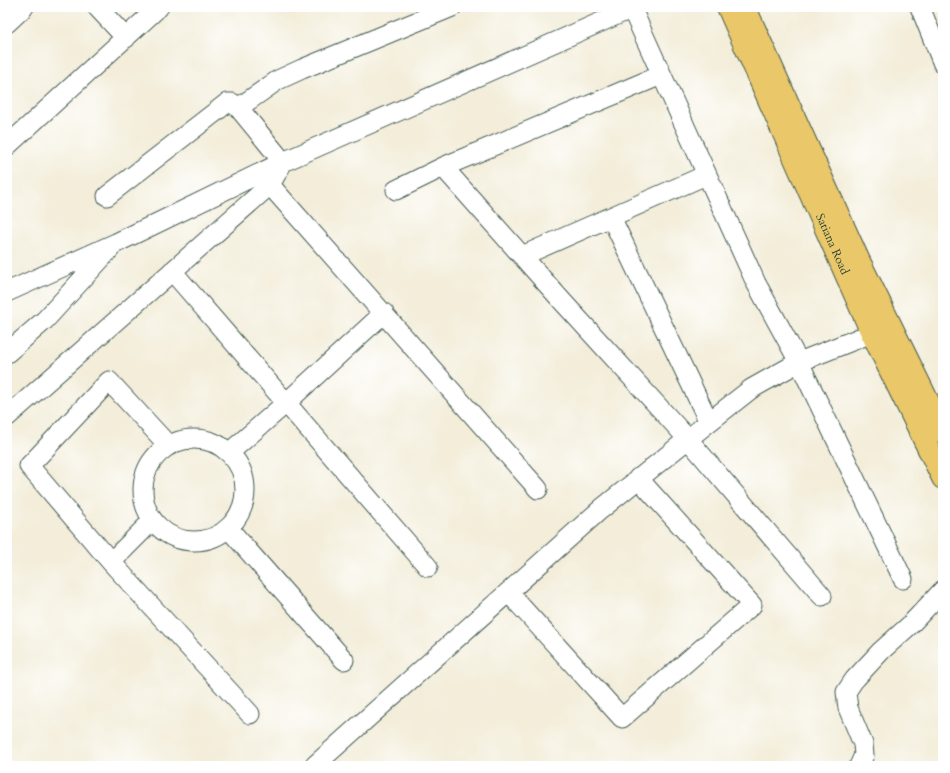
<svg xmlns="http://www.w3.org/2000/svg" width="950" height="773" viewBox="0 0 950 773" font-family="Cardo,serif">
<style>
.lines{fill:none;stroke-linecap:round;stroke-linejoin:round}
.minor-casing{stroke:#3f574d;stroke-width:21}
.major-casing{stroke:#3f574d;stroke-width:24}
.minor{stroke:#fff;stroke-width:19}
.major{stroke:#eac769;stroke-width:22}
.labels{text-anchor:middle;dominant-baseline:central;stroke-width:3;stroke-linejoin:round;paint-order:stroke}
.street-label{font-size:12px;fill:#1f3d34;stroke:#fff}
</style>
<rect width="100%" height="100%" fill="#fff"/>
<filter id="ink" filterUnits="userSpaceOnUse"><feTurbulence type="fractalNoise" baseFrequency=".025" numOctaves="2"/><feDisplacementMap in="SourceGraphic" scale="8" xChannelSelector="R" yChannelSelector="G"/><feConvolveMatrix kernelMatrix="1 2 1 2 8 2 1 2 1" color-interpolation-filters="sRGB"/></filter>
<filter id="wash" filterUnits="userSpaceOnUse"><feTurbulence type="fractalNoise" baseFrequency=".012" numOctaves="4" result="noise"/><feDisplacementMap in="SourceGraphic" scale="16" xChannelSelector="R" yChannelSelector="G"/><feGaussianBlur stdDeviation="0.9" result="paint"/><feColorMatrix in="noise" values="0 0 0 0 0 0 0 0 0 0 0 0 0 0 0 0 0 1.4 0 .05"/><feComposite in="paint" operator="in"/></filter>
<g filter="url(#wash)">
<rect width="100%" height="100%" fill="#f3edd9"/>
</g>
<g filter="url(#ink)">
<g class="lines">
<defs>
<path id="minor" d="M97,7L126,38
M631,7L756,283L799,362L903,579
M920,7L943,64
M7,23L24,7
M238,108L278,80L302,69L452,7
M7,146L159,7
M443,167L562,301L687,438L822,596
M270,185L538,489
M396,190L443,167L661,75
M611,217L709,422
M522,256L706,175
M172,271L428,567
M7,292L116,243L283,162L237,106L232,103H227L107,196
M7,353L45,320L110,249
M7,417L270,185L283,162L635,7
M143 490a51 51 0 1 1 102 0a51 51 0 1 1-102 0Z
M168,445L109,381L29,466L111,562L250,714
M230,452L286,403L384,313
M229,529L344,660
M111,562L152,521
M508,592L622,718L752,605L638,478
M314,766L600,510L709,422L751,389L799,362L872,333
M859,766L864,755L863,744L848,708L846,692L854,680L881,651L910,625L943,590"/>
<g id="major">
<path id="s1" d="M728,7L872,333L943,478"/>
<path d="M749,17L858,259L943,432"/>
</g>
</defs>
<use href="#minor" class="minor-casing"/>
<use href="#major" class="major-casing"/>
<use href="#minor" class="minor"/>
<use href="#major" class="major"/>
</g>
</g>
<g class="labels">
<g class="street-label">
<text stroke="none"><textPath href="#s1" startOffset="259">Satiana Road</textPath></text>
</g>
</g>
<rect width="950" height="773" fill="none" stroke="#fff" stroke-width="24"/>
</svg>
